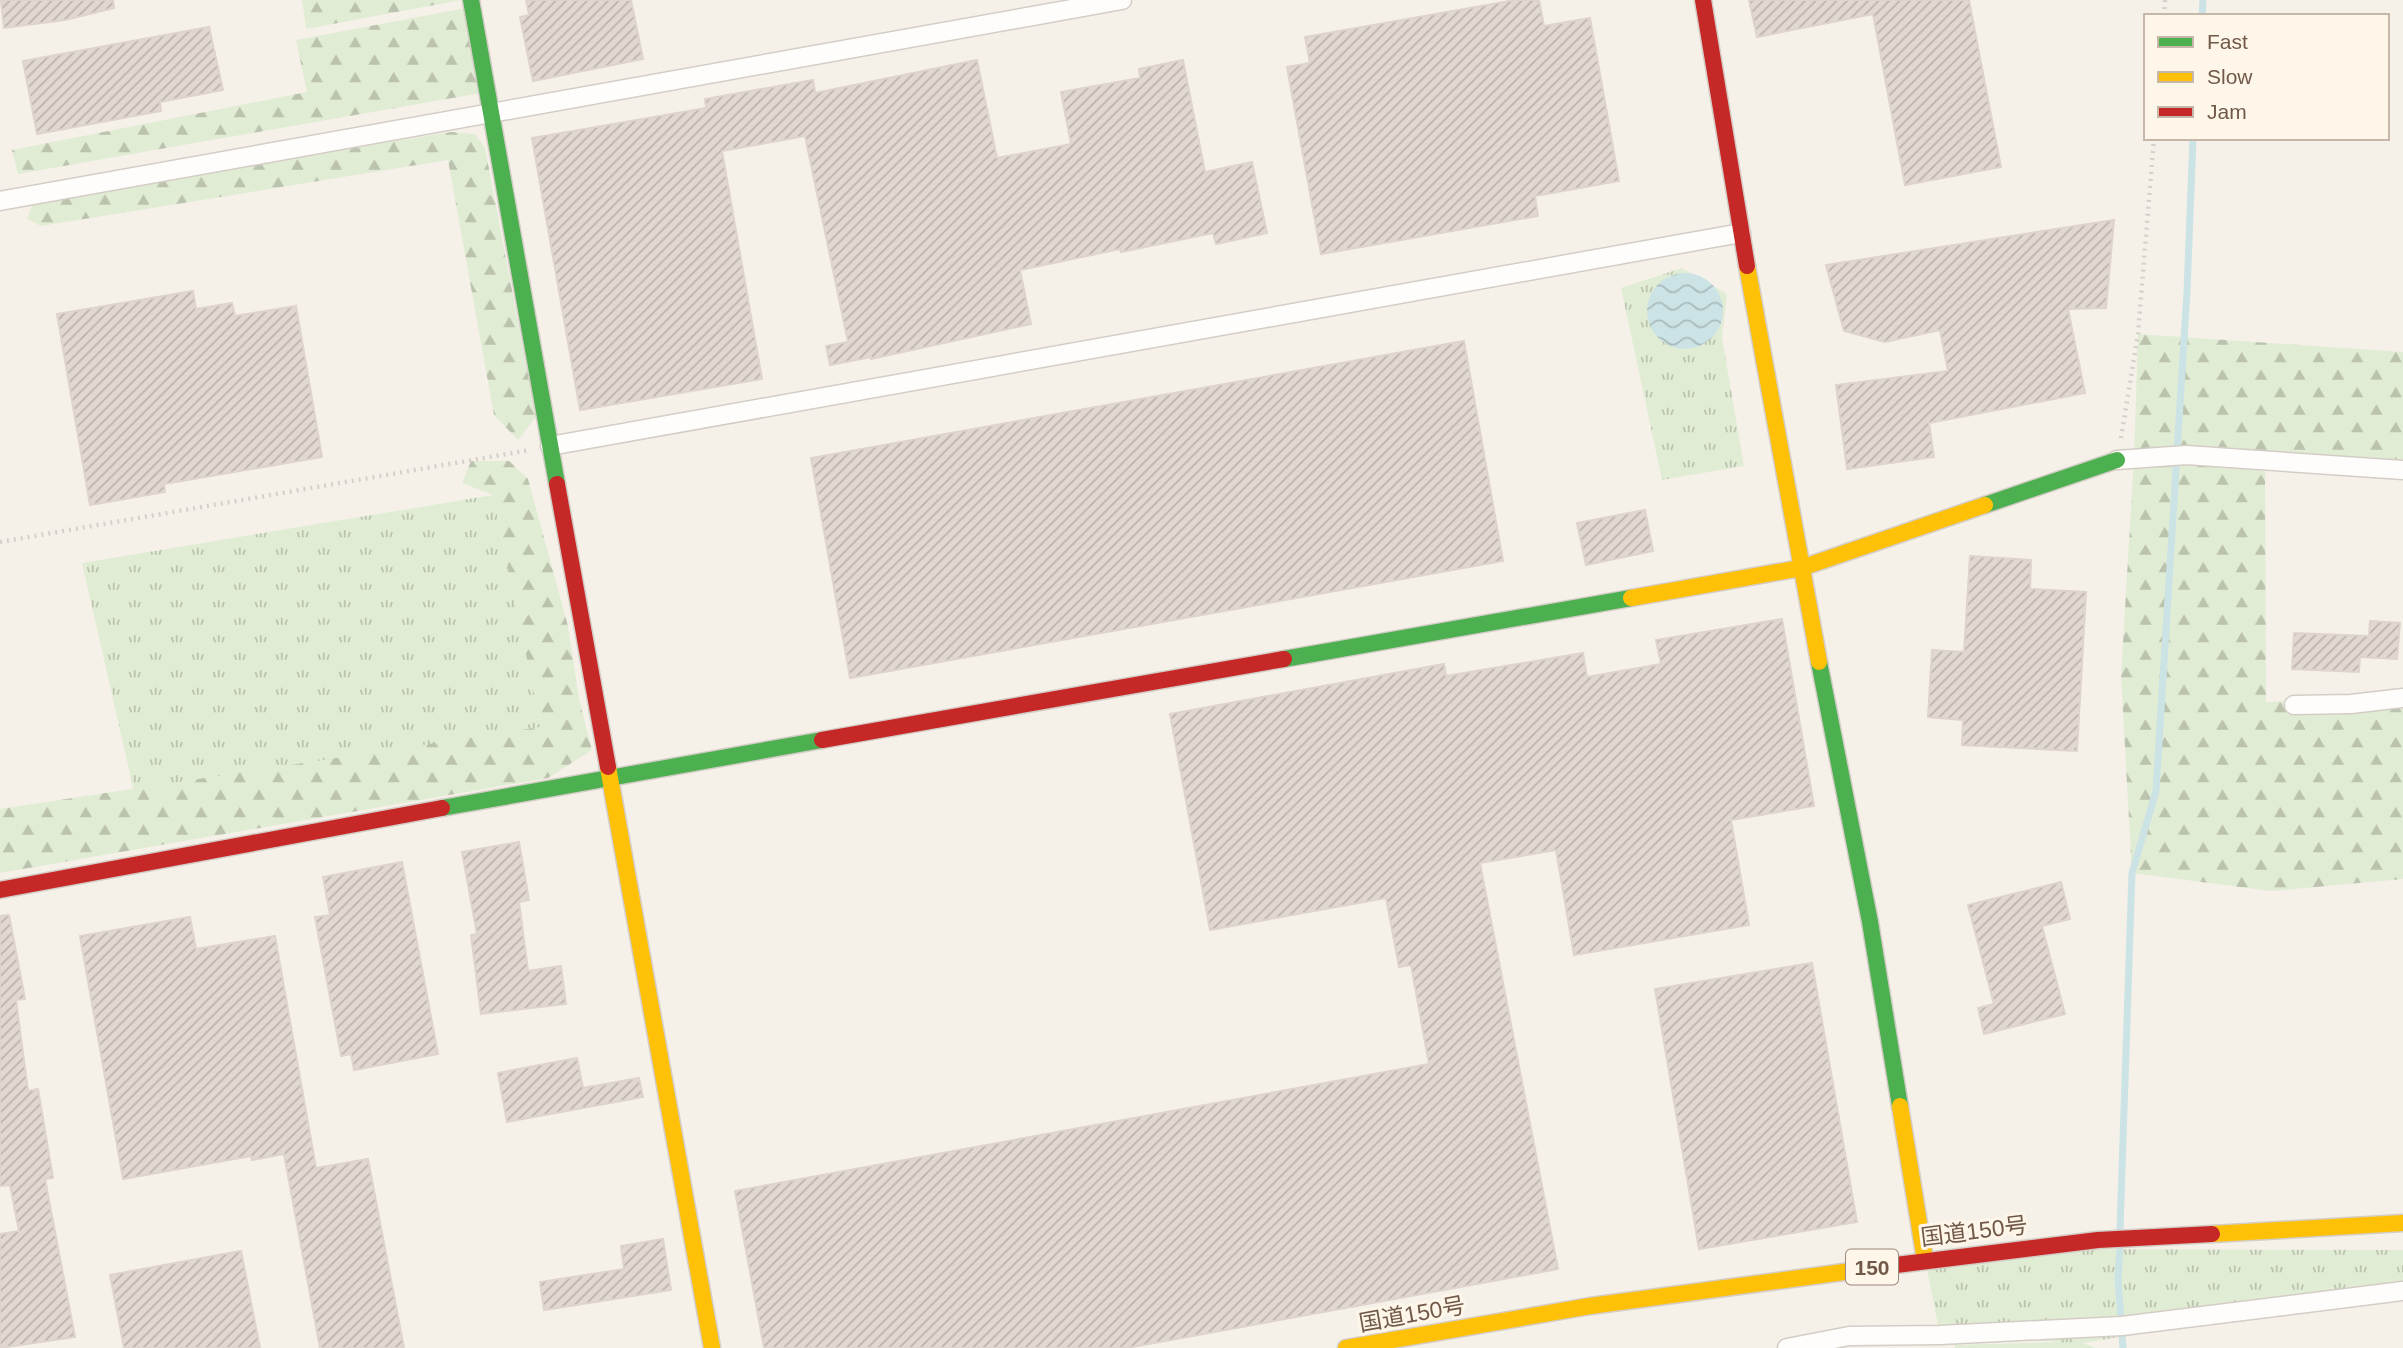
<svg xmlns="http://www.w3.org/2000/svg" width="2403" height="1348" viewBox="0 0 2403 1348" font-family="Helvetica,'Noto Sans JP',sans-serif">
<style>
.grass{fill:url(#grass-tufts)}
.forest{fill:url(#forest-firs)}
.water{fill:url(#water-waves)}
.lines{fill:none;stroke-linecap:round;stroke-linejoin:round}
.stream{stroke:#cbe3e5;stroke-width:7}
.building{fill:url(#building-hatch);stroke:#ded4cb;stroke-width:2}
.street-casing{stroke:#d4cdc6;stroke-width:21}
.fast-casing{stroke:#d4cdc6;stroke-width:19}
.slow-casing{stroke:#d4cdc6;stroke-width:19}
.jam-casing{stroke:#d4cdc6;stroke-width:19}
.path{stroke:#d6cfca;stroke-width:4.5;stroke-dasharray:2 5;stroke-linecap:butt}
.street{stroke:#fefdfc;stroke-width:18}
.fast{stroke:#4caf50;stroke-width:16}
.slow{stroke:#ffc107;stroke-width:16}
.jam{stroke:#c62828;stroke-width:16}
.labels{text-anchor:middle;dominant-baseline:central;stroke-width:6;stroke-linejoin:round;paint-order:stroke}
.shield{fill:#fef6e9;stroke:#9b887a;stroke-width:2}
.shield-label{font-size:21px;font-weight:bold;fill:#71594a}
.street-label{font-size:23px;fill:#71594a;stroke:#fef6e9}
</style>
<defs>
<pattern id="grass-tufts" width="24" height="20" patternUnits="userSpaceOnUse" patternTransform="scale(1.75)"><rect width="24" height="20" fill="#e1ecd4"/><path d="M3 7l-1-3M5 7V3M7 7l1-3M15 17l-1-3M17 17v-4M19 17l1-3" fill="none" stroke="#bbc2ae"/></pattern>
<pattern id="forest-firs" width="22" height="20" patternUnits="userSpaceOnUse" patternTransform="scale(1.75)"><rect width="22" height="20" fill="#e1ecd4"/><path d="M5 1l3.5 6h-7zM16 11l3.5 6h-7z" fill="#bbc2ae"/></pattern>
<pattern id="water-waves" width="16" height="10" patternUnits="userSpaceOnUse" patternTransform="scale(1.75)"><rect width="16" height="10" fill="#cbe3e5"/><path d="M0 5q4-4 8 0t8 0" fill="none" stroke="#a9bbbc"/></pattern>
<pattern id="building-hatch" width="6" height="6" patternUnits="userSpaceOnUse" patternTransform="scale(1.75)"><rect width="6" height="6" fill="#e1d9d1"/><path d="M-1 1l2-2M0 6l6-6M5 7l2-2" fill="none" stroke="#bbb3ac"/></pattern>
</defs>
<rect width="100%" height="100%" fill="#f5f1e9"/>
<path class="grass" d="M1682,268L1727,294L1722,338L1744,466L1662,480L1621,288Z
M493,495L541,727L135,796L82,563Z
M2013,1249L2403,1250V1292L2082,1343L2096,1348H1955V1345L2061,1342L1940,1335L1925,1260Z"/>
<path class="forest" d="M302,0H461L306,29Z
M466,8L481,93L18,174L12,150L307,92L296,40Z
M451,132L475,134L485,148L536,417L518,440L494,415L448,160L41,226L27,219L34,201Z
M2138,334L2403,352V479L2390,478L2375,468L2265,470L2266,702L2403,695V879L2271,891L2132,873L2121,676L2134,458Z
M471,461H509L528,479L568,626L579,699L592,750L548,778L0,873V809L541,727L493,495L462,483Z"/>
<path class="water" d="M1647 311a38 38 0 1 1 76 0a38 38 0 1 1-76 0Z"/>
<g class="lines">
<path class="stream" d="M2202,16L2203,0
M2120,1229L2132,873L2156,791L2187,292L2193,138
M2120,1247L2118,1279L2123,1348"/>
</g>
<path class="building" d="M1,0H113L114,8L65,20L4,28Z
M526,0H631L643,59L533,81L520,17L529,15Z
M1515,0H1539L1544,26L1590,18L1619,181L1535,196L1538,216L1321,254L1287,67L1310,63L1305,37Z
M1749,0H1969L2001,167L1905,185L1873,14L1757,37Z
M209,27L223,90L160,102L161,111L37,134L23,61Z
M977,60L997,158L1071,144L1061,92L1140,78L1139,69L1183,60L1205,172L1252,162L1267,233L1216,244L1213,233L1121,252L1120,249L1020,270L1031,324L871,359V357L830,365L826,346L848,342L805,136L722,151L762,379L580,410L532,138L706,108L705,99L813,80L815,93Z
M2114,220L2106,308L2068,309L2085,393L1929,423L1934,457L1847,469L1836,385L1948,371L1940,330L1885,342L1844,331L1826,265Z
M193,291L196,309L232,303L235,316L296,306L322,457L164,484L165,492L90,505L57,314Z
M1464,341L1503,561L850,678L811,458Z
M1645,510L1653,551L1586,565L1577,523Z
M1970,556L2031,560L2030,589L2086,592L2077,751L1962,745L1963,720L1928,717L1932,650L1964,652Z
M1782,619L1814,806L1731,820L1749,925L1574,955L1556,850L1480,863L1558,1269L1127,1348H764L735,1191L1429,1064L1411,965L1399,967L1386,898L1210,930L1170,714L1444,664L1446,676L1583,653L1587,677L1661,664L1656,640Z
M2370,621L2400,623L2397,659L2360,657L2359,672L2292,669L2294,633L2369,636Z
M519,842L529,900L519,902L528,971L561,966L566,1004L481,1014L471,935L477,934L462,852Z
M402,862L438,1054L354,1070L351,1054L341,1056L315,917L330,915L323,877Z
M2061,882L2070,919L2042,926L2065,1014L1984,1034L1978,1008L1994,1004L1968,905Z
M9,915L25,999L16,1000L28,1091L38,1089L53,1178L45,1179L75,1337L0,1348V1234L19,1231L10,1185L0,1186V916Z
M190,917L196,949L275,936L316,1168L368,1159L404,1348H320L284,1154L252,1160L251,1156L123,1179L80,936Z
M1812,963L1857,1222L1699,1249L1655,989Z
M577,1058L583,1088L639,1078L643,1097L507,1122L498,1073Z
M663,1239L671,1290L544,1310L540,1282L624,1269L621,1246Z
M241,1251L260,1348H124L110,1275Z"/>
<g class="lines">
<defs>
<path id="street" d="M0,201L1122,0
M550,446L1741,233
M2117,460L2186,455L2403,470
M2294,705L2351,704L2403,698
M1787,1348L1849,1336L1940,1335L2122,1326L2403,1291"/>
<path id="fast" d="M471,0L557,484
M1985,505L2117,460
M1284,659L1631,598
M1819,662L1870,922L1900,1106
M442,808L822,740"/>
<path id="slow" d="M1747,266L1819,662
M1631,598L1801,568L1985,505
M608,767L712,1348
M1900,1106L1925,1260
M2212,1234L2403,1223
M1346,1348L1590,1306L1896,1265"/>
<path id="jam" d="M1703,0L1747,266
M557,484L608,767
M822,740L1284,659
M0,890L442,808
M1896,1265L2098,1240L2212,1234"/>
</defs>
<use href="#street" class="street-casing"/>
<use href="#fast" class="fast-casing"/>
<use href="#slow" class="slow-casing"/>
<use href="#jam" class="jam-casing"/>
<path class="path" d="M2164,16L2165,0
M2121,438L2138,334L2154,138
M0,542L530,450"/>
<use href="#street" class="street"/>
<use href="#fast" class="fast"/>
<use href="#slow" class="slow"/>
<use href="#jam" class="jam"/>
</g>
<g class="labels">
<rect class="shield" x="1846" y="1249.5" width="52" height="35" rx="5"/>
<g class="shield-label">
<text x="1872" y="1267">150</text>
</g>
<g class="street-label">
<text transform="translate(1974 1231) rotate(-7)">国道150号</text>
<text transform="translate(1412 1314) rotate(-10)">国道150号</text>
</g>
</g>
<rect x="2144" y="14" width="245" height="126" fill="#fef6e9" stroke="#c6b7a9" stroke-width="2"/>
<rect x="2158" y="37" width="35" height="10" fill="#4caf50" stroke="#c6b7a9" stroke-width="2"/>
<text x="2207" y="49" font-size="21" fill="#71594a">Fast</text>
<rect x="2158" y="72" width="35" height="10" fill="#ffc107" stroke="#c6b7a9" stroke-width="2"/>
<text x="2207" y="84" font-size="21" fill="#71594a">Slow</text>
<rect x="2158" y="107" width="35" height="10" fill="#c62828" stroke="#c6b7a9" stroke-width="2"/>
<text x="2207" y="119" font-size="21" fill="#71594a">Jam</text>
</svg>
